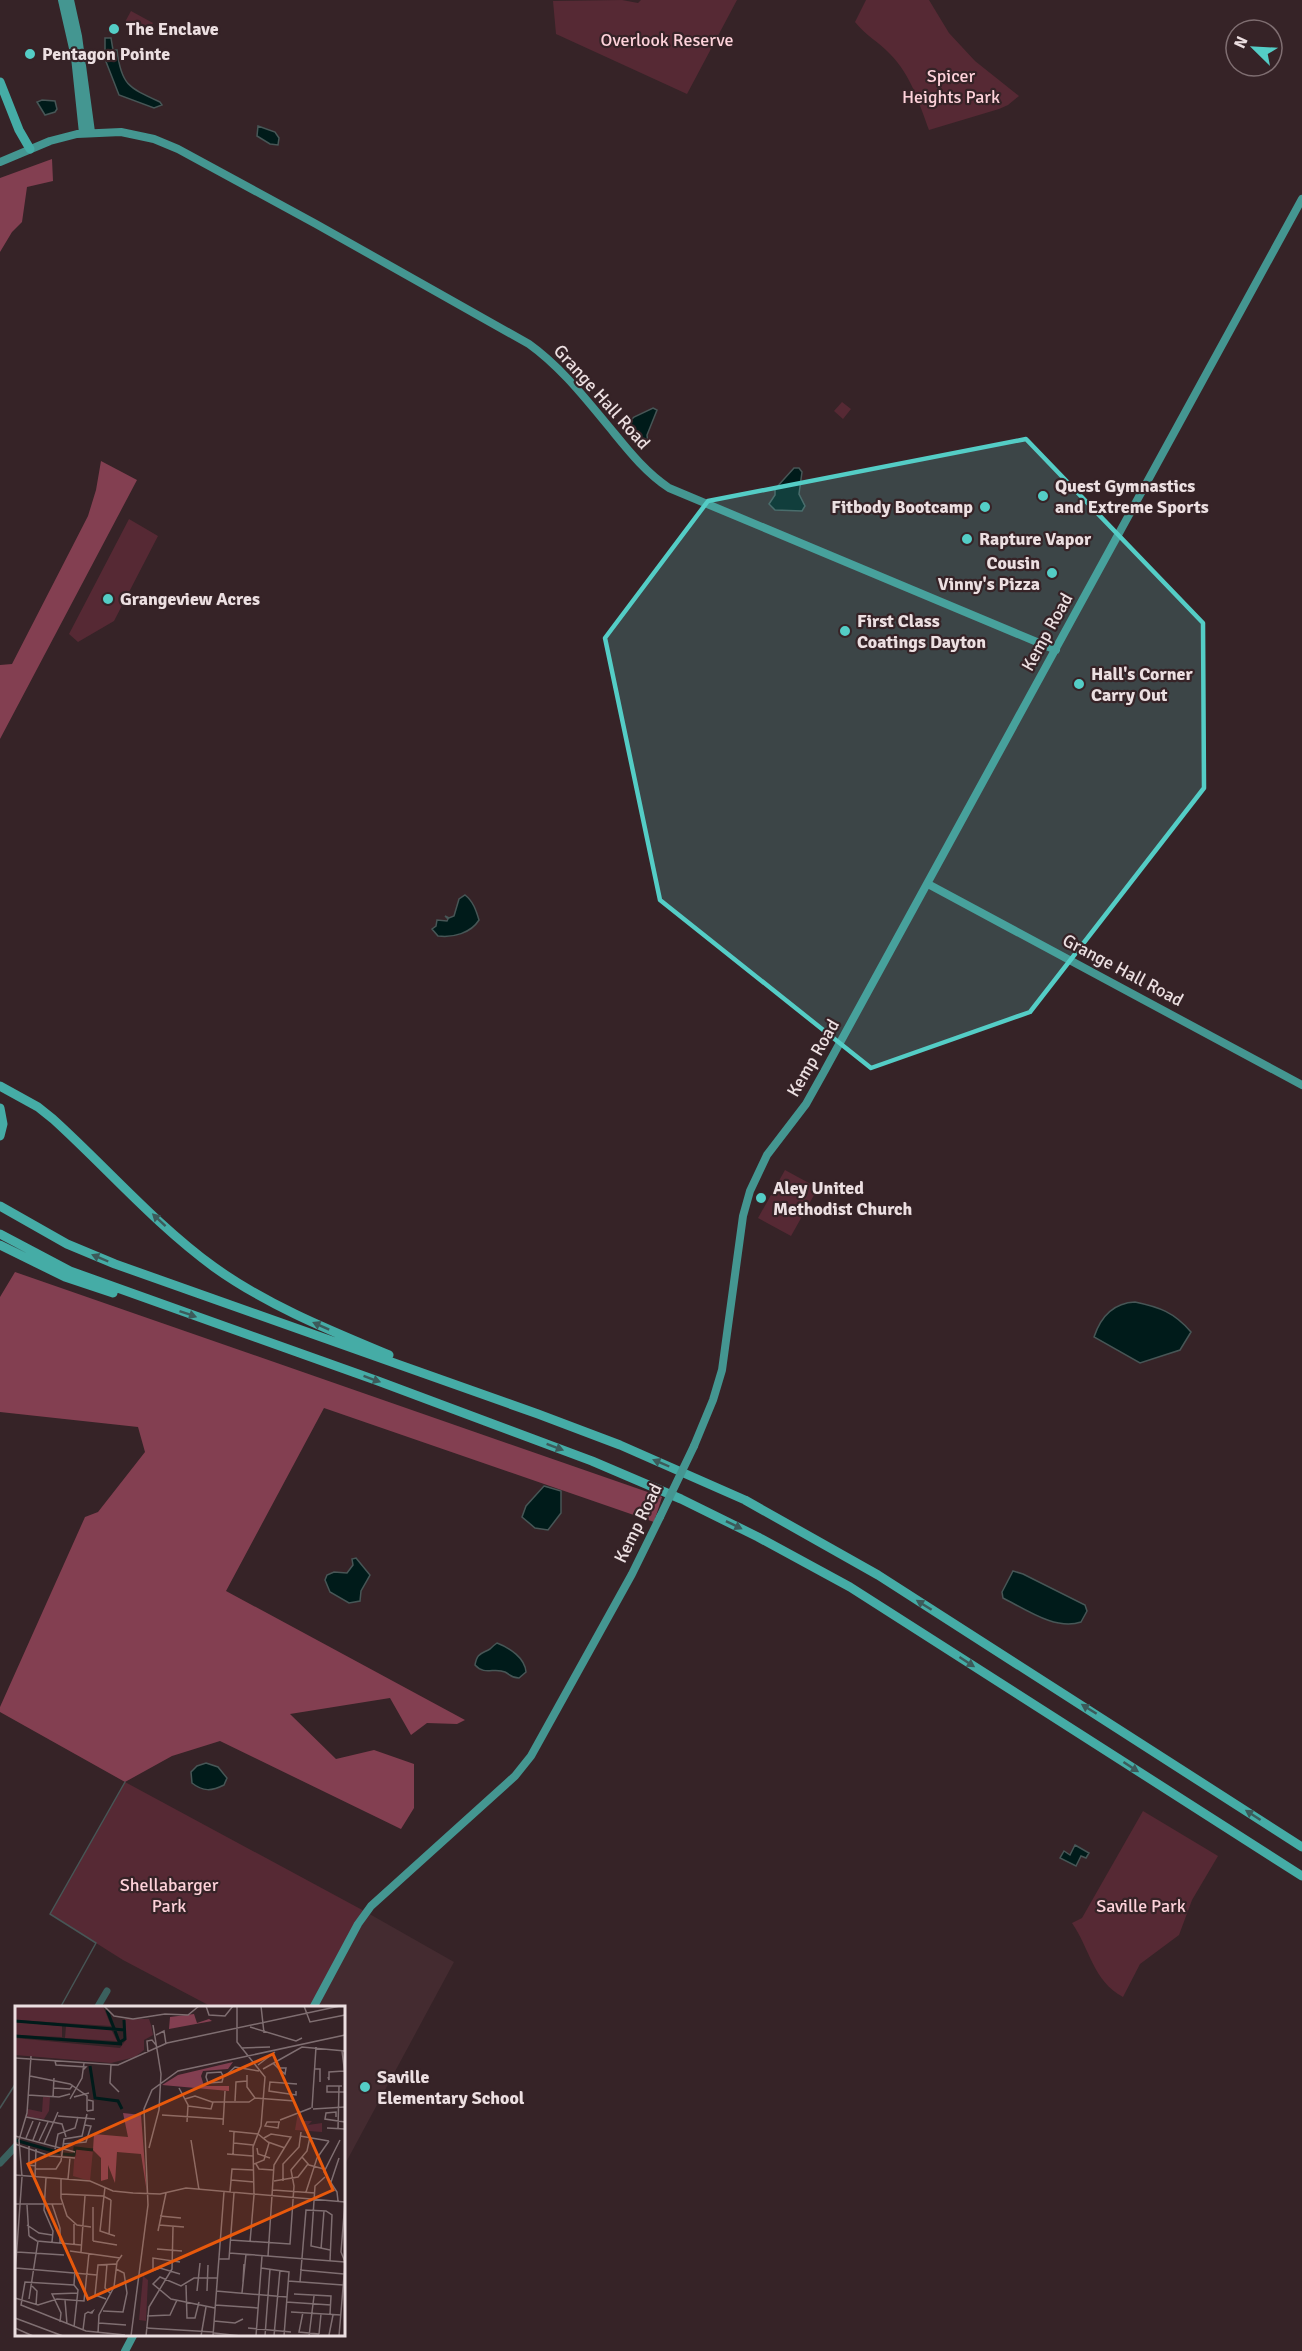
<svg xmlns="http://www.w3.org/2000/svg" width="1302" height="2351" viewBox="0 0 1302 2351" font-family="Signika,sans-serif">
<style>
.built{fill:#442b30}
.green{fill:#562934}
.forest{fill:#833f51}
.water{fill:#001b1a;stroke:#475656;stroke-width:1.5}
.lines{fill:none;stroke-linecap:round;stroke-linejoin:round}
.stream{stroke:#475656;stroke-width:1.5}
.minor{stroke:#3b605e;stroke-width:7}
.major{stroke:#449691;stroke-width:8}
.highway{stroke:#45aca6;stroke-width:9}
.major-bridge{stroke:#449691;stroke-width:8}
.oneway{fill:#3c5a5a}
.marked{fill:#54cdc6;fill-opacity:0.2;stroke:#54cdc6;stroke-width:4.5;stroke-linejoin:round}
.poi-dot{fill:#54cdc6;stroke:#362327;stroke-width:2}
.labels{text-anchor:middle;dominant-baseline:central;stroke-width:4.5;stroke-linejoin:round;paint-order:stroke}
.poi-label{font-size:18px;font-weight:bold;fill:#ecdfe1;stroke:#362327;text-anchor:start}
.park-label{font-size:18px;fill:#fed2da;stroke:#362327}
.street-label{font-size:18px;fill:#ecdfe1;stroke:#362327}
.inset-river{fill:none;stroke:#001b1a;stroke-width:3}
.inset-road{fill:none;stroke:#7f6e71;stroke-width:1.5}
.view{fill:#e8590c;fill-opacity:0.15;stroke:#e8590c;stroke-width:3}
.inset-edge{fill:none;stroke:#ecdfe1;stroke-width:3}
</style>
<rect width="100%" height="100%" fill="#362327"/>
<path class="built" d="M366,1912L454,1962L344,2166V2008H313Z"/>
<path class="green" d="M622,0L638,3L641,0H737L687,94L556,34L553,1Z
M866,0H929L949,33L975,61L1019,96L1008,105L999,109L929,130C919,103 911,75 890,54C879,42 865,35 855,22Z
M131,11L153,23L147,34L125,22Z
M842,402L851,409L843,419L834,411Z
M129,519L158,536L114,621L78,642L69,634Z
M785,1170L818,1188L791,1236L758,1218Z
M125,1782L366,1912L313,2008L212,2007L123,1960L50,1914Z
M1143,1811L1218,1856L1192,1900L1179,1935L1140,1964L1123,1997C1093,1981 1090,1949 1072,1923L1082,1918Z"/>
<path class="forest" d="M52,159L53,181L27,187L22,222L12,232L0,252V178Z
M101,461L137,480L0,739V665L12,664L88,516L96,490Z
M15,1272L662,1497L654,1522L324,1408L226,1591L465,1720L457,1724L427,1723L411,1735L390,1698L290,1714L336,1759L374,1750L414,1764V1808L401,1829L220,1741L172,1756L125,1782L0,1712V1707L85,1517L98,1512L145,1452L138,1427L0,1412V1297Z"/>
<path class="water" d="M105,38H111L113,50H117C121,85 129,88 160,102L162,105L154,108L119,95L105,59Z
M42,100L55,101L57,109L55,112L45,115L37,102Z
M258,126L275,132L279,138L278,145L270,144L257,136Z
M653,408L657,410L647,435L648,443L642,444L628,430L627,424L634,417Z
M794,468H799L802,472L799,494L805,506L802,511L775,510L769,504L775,495V489Z
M465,895C473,901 476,910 479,920C471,933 453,938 438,936L432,929L436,926L437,920L447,921L448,919L445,916L449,918L454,916L459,899Z
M1135,1302C1159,1307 1174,1312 1191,1332L1180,1350L1140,1363L1094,1337C1101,1316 1113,1303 1135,1302Z
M544,1486L561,1491V1513L548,1530L535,1528L522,1517L526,1506Z
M356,1558L370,1575L361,1591L360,1601L349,1603L330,1592L325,1580L327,1575L334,1572L347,1573L353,1565L352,1559Z
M1013,1571L1023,1574L1085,1605L1087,1611L1081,1622C1056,1631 1025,1609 1003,1598L1002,1592Z
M497,1643C510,1648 525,1658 526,1672L519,1678C511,1678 511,1675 505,1672C494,1667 485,1676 475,1665C477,1653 481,1654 490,1649C492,1647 494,1645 497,1643Z
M206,1763L218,1767L227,1778L224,1785C212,1791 203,1792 192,1783L191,1772L197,1766Z
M1075,1845L1089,1853L1086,1858L1081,1856L1076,1866L1060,1858L1064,1851L1070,1855Z"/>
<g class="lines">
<path class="stream" d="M60,2008L96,1943L50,1914L125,1782
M0,2108L16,2083"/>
<path class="minor" d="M97,2008L107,1991
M0,2163L16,2146"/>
<path class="major" d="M62,0L75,57L83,133
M70,0L78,36L91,132
M0,162L50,141L77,134L121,132L154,139L178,149L316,224L529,344C561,367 585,398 610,428C628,450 645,472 669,488L1056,650
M928,884L1302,1085
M694,1446L713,1400L722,1370L743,1216L750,1191L767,1155L806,1104L825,1070L1302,199
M313,2008L358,1924L371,1906L515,1776L531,1756L632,1574L660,1517
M125,2351L134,2334"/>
<path class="highway" d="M0,82L19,130L30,149
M0,1086L38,1107L53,1119C107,1168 155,1224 214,1267C267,1305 329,1330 389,1355
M0,1108L3,1124L0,1136
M0,1206L67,1244L115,1264L538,1414L620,1445L745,1500L878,1575L1302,1847
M0,1234L70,1271L378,1381L592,1461L681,1499L758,1537L850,1587L1302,1876
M0,1245L65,1277L113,1293"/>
<path class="major-bridge" d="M660,1517L694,1446"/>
</g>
<defs><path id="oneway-solid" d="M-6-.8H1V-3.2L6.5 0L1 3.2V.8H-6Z" transform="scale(1.5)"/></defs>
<g class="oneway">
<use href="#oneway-solid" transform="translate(159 1220) rotate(-137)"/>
<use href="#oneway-solid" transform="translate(100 1258) rotate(-157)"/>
<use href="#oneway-solid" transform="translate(188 1314) rotate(19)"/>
<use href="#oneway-solid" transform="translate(321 1326) rotate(-156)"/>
<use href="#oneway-solid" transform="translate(372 1379) rotate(20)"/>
<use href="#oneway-solid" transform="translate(555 1447) rotate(21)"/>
<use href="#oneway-solid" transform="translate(661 1463) rotate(-157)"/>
<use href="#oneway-solid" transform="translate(734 1525) rotate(26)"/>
<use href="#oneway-solid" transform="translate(924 1605) rotate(-148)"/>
<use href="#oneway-solid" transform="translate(967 1662) rotate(33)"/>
<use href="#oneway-solid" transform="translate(1089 1709) rotate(-148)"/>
<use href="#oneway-solid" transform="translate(1131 1767) rotate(33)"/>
<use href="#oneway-solid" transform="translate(1253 1815) rotate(-147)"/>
</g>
<path class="marked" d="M1026,439L1203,623L1204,788L1030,1012L871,1068L660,900L605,638L708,501Z"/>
<g class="poi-dot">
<circle cx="114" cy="29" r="6"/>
<circle cx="30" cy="54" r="6"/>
<circle cx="1043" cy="496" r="6"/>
<circle cx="985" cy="507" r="6"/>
<circle cx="967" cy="539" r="6"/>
<circle cx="1052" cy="573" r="6"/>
<circle cx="108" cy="599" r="6"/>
<circle cx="845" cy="631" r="6"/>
<circle cx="1079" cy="684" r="6"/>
<circle cx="761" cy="1198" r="6"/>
<circle cx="365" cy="2087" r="6"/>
</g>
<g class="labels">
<g class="poi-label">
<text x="126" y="29">The Enclave</text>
<text x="42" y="54">Pentagon Pointe</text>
<text x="1055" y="486">Quest Gymnastics<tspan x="1055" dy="21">and Extreme Sports</tspan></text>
<text x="973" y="507" text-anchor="end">Fitbody Bootcamp</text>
<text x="979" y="539">Rapture Vapor</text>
<text x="1040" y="563" text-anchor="end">Cousin<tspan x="1040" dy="21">Vinny's Pizza</tspan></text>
<text x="120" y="599">Grangeview Acres</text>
<text x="857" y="621">First Class<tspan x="857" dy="21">Coatings Dayton</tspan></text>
<text x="1091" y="674">Hall's Corner<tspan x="1091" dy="21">Carry Out</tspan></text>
<text x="773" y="1188">Aley United<tspan x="773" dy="21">Methodist Church</tspan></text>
<text x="377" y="2077">Saville<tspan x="377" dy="21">Elementary School</tspan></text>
</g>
<g class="park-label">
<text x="667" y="40">Overlook Reserve</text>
<text x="951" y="76">Spicer<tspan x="951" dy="21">Heights Park</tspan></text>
<text x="169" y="1885">Shellabarger<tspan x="169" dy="21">Park</tspan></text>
<text x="1141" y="1906">Saville Park</text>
</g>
<g class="street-label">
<text transform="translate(602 397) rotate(48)">Grange Hall Road</text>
<text transform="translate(1047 632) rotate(-61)">Kemp Road</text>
<text transform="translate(1123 970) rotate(28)">Grange Hall Road</text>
<text transform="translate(813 1058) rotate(-60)">Kemp Road</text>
<text transform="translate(638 1523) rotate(-64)">Kemp Road</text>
</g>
</g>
<g transform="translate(15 2006)">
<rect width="330" height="330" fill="#362327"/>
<path d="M0,0H88L96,20L0,14ZM110,13H134L136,19L138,29L129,34V44L120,51L96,57L0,49V32L105,42L111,34ZM0,16L47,20V31L0,29ZM51,20L96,23L102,35L50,32ZM28,91H35L34,105L29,113L12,111L13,103L27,106ZM283,106L287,115H297L293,119L307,117V126L280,124ZM60,142L78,144L75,175L58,170ZM128,270L133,274L131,315L124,314Z" fill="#562934"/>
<path d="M179,8L182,17L194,13L197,15L154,23L155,11ZM218,56L213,63L188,65L186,70L189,80H214V85L147,79L163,69ZM108,107L126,109L132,187L126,148L102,146L100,177L93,159V173L86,175V152L78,144L79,128L113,131Z" fill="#833f51"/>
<path class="inset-river" d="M92,4L105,38M0,15L110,24M0,30L107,38M105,36L110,33L109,14M75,60L80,92L103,95L107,103M0,134L45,147M48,148L59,149L60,142L78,144"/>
<path class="inset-road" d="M89,0L99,10L118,13L150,8L173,9L184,0M191,0L194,9L210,10L218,0M222,0V36L250,71L246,120L238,141L239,189M246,0L249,27M289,0L295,16L330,9M235,21L281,35L287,32M141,29L149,25L151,38M226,42L255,41M327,45L330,69M133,46L132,35L137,34L141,39M0,52L103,59L152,37L325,0M40,55L41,59L71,61L68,64M258,57L263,62H271L270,68L263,62M96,59L95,77L104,86M243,59L260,46M248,63L287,41L330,45M299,63H305V76M232,69V81L240,92M15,70L55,78L72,90V105M210,70L220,61L244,65M313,71L314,74V66L329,65M208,72L207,76L193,77L191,71L192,67L206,66L208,70M327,80H312V86H330M39,82L55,83L58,79M164,82L173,99L172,116M281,85V89L254,85L255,76L282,78M13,89L44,91L55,88M62,90L59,91L74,87M38,91L39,72M240,92L280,95M55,93L67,72L69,57M170,93L180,90L197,96H234L240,92M220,95L221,76L232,75M173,100L196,103L198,96M297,102L301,41M298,103L330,101M72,105L78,104V95L73,94M147,109L208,113M43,110L80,113M11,111L47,118L51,131M321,111V106L311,107L310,113L330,116M265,114L296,102M264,116L263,122L250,120L252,116H265M208,119L210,85M312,122L330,123M323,123L324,80M214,125L243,128L253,136L270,142M0,130L60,146M285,130L314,135M11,132L18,115M249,132L256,128L276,131L259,159L253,250M18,134L25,116M176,134L184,184M24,135L33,116M219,137L238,139M0,138L35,150L60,152M29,138L43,106M48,138L71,136L76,120L70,119M14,140V159L21,160M134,142L144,104L146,68L138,19M242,142L243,148L255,152M40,143L43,128L60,122L63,111M212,148L238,150M218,148L219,126M287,151L294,159L309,163M239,158L249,154L254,137M241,158L244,163L258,164M21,163H41L46,155L49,133L67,130L72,108M0,169L75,175L98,185L118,187L145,188L171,182L330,196M20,171L21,143M310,171L300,180L296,240L315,244M31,172L29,204L38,225L37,236M46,173V192L52,210L62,219L76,221M53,173L55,152M216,174L239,176M259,175L283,171L293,158M268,175V158L284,141L286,126M316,176L324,152M90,181L85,225L100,230M258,184L300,187M215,186L217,163L238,164M291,186L302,152L314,135M46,188L88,190L96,194M323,195L322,186L309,166L325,134M330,196L326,246L330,256M0,198H47M37,198L45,222V237M12,199L14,230M78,201V235M145,210L166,212M12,219L24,227L37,229M144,219L169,221M143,225L151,187M94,229L96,194M14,230L22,235L66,239M215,234L275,238L279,180L276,164L292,145L295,131M78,235L102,239M235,236L239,189M59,238V218M142,243L167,245M306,243L309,205M55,245L105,252M2,246L49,249M66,246L70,190M214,247L330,256M204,253H214L219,187M92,258L90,282L95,287M1,262L82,269M246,262L274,266L269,330M138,264V252L165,256M285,264L329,268M134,266L145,262L165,268M0,269L7,171L4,134L12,107L16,50M273,275L328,279M228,276L229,258M285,276L291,204L311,205L317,209L315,255M59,279L10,276L6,299L71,325L110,329M171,279L172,312H180L184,296M17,280L22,285L21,299M182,285L185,257M192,285L193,259M201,285L272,291M227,287L231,248M279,288L316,290L315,308M0,292L23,299L42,293L69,295L74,247M14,293L23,235M91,293L80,289L83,259L101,258M50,294L52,318M271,296L316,299M200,299L243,302M200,302L156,293L138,278L145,271L166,280L179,272H202M88,305L108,306L112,287L109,267L101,263M276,306L326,309M288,306L284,326L304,328M132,310L155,309L162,294M0,312L48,330M199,315L220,317L228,313M45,316L46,307L37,288L63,287M84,317L111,319M59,321L63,284L59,279L60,263M0,322L18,330M131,322L198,326M233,322L276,326M68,324L70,308L73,306L76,307H77L78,305L75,307M83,327L84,309L99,281L102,256L107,249M199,327L226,330M304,328L306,308M314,329L318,309M116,330L133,199L129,103L137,84L163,65L330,29M131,330L134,301L157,263L158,221M186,330L191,301M198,330L209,186M241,330L247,250M250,330L255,263M259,330L265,264M294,330L299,290M324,330L330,258"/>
<path class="view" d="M258,48L318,184L73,293L13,158Z"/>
<rect width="330" height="330" class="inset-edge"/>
</g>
<g transform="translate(1254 48) rotate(294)"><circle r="28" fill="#362327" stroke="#7f6e71" stroke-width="1.5"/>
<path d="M0-4.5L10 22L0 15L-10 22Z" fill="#54cdc6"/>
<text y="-9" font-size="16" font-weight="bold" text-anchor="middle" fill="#ecdfe1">N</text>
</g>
</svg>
